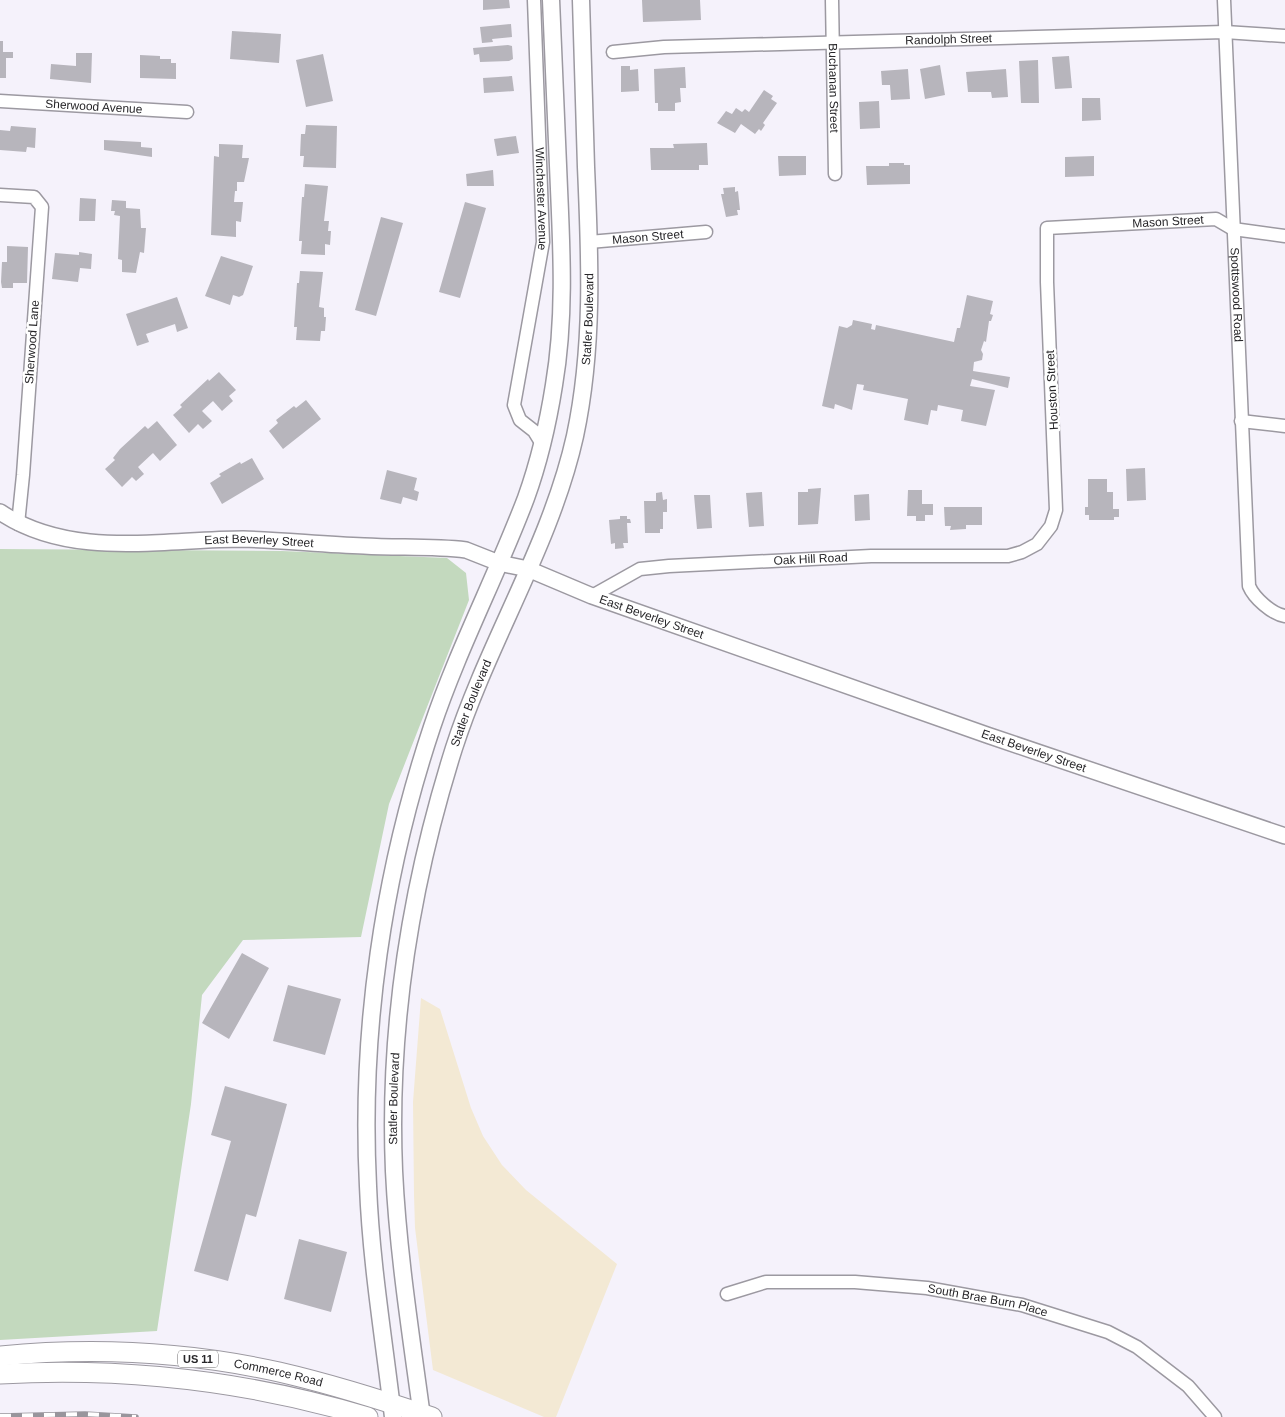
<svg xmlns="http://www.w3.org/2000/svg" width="1285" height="1417" viewBox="0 0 1285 1417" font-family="Arial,sans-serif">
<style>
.commercial{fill:#f3e9d4}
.green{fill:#c3d9be}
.building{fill:#b7b5bc}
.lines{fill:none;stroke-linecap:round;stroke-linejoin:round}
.minor-casing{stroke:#9c99a1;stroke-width:15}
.tertiary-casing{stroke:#9c99a1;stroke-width:18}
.secondary-casing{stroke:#9c99a1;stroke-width:19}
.primary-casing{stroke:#9c99a1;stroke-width:21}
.minor{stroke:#fff;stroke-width:12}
.tertiary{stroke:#fff;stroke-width:15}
.secondary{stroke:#fff;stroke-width:16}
.primary{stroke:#fff;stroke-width:19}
.rail-casing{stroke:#98959c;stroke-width:5.5}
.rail{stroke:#fff;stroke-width:4;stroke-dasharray:11;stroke-linecap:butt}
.labels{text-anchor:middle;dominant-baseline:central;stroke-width:5;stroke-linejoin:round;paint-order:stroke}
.shield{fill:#fff;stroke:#686769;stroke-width:1}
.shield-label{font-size:11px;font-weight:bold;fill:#272629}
.street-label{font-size:12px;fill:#272629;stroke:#fff}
</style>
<rect width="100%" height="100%" fill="#f5f2fb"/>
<path class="commercial" d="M421,998L440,1009L471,1108L483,1136L502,1165L526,1190L617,1264L556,1417H544L433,1370L415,1228L414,1195L413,1102Z"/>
<path class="green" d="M0,549L282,551L447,558L466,573L469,600L389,804L361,937L243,940L202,995L191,1104L157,1331L0,1340Z"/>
<path class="building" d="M483,0H509L510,8L483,10Z
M642,0H700L701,20L643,22Z
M511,24L512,37L492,39L493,42L482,43L480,27Z
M232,31L281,34L279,63L230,59Z
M0,41H3V52H13V58H6V78H0Z
M508,45L512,46L513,59L509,61L480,62L479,54L474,55L473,48Z
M76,53H92L91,83L50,79L51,64L76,66Z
M323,54L333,101L306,107L296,60Z
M140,55L160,56V59H171V63H176V79L140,78Z
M1069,56L1072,88L1055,89L1052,57Z
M1038,60L1039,103H1021L1019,61Z
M940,65L945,95L925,99L920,69Z
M621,66H630V70L638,69L639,91L621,92Z
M685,67L686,88H680L681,102L675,103V111H658V103H655L654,69Z
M908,69L910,99L891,100L890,85H882L881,71Z
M1006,69L1008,97L992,98L991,92H968L966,72Z
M512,76L514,91L484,93L483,78Z
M764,90L773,96L771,99L777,103L763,123L765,125L761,131L759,129L755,134L741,124L735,133L717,123L726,111L732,114L736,108L742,112L745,109L749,112Z
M1082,98H1100L1101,120L1082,121Z
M879,101L880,128L860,129L859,102Z
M306,125L337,126L336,168L303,167L304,156H300L301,134H305Z
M11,126L36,128L35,148L27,147L26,152L0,150V130L10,131Z
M516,136L519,153L497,156L494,139Z
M104,140L141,142V147L152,148V157L104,150Z
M707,143L708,165H699V170H651L650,148H674L673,144Z
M219,144L243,145L242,158H249L244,182H237V191H235L234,202H243L241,222L236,221V237L211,235L214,156L219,157Z
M778,156H806V175L779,176Z
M1094,156V176L1065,177V157Z
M889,163H904V165H910V184L867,185L866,166H889Z
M493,170L494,186H467L466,174Z
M305,184L328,186L324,221H329L328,231H331L330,245L325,244V255L301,254L302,241H299L302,197H304Z
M735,187V192L738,191L740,210H737L738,215L726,217L721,194H724L723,188Z
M80,198L96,199L95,221H79Z
M112,200L126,201V208L140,209L141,228H146L144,253L140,252L136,273L122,272V260L118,259L120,216L114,215L115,211H111Z
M465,202L486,208L460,298L439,292Z
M381,217L403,223L376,316L355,310Z
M7,246L28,247L27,283H13V288H2L1,282L2,262H7Z
M79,252L92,254L91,269L80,268L78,282L52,279L55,253L79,255Z
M221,256L253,266L243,295L239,297L233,295L230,305L205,296Z
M300,271L323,272L319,307L324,308V317H326L325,331H321L320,341L296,340L297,327H294L297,283H299Z
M967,295L993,301L990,314L993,315L991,321H989L986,342L984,341L981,350L983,354L982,360L974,362L973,371L1010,377L1008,388L972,379L970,386L995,390L986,426L961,421L963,410L938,405L937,411L931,410L928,425L904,420L908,399L863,390L864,385L857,384L852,410L835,404L834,409L822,406L839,326L847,328L852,325L853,320L872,324L871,329L875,330L876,325L954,342L957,328H960Z
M177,297L188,328L177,332L175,324L146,334L149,342L137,346L126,314Z
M219,372L236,390L229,396L233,401L222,411L213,401L202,411L212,421L203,429L198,424L189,433L173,415L182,407L180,405L208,379L209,381Z
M306,400L321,419L283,449L269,431L278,423L276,420L294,406L296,408Z
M157,421L177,445L160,461L153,453L138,467L144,474L136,481L132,477L122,487L105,469L115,460L113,458L120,449L145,426L148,429Z
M252,458L264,479L222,504L210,483L221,476L219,474L240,462L241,464Z
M1145,468L1146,500L1127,501L1126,469Z
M387,470L417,478L414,490L419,492L417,501L403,497L401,504L380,499Z
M1088,479H1107V492H1113V509H1119V517H1114V520H1089V515H1085V507H1088Z
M821,488L818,524L798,525V492H808V489Z
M908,490H922V504H933V515H925V521H916V516H907Z
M662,492L663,500L667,499V512H663V529H660V533H645L644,501H656V493Z
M762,492L764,526L749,527L746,493Z
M869,494L870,520L855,521L854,495Z
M694,495H710L712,528L697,529Z
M944,507H982V525H966V529L950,530L951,526H945Z
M620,516H627V519H630L631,523H627L628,543H623L624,548L615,549V543L611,544L609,520L620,519Z
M242,953L269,968L229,1039L202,1023Z
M288,985L341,999L325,1055L273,1041Z
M225,1086L287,1104L256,1217L246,1214L228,1281L194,1271L231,1141L211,1135Z
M299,1239L347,1252L331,1312L284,1299Z"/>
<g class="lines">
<defs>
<g id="minor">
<path id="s1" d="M534,0L543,242L514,405L520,420L534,431L542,444"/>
<path id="s2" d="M832,0L835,174"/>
<path id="s3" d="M1224,0L1249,586C1254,598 1272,614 1285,616"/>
<path id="s4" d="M613,52L664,47L1225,32L1285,36"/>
<path id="s5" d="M0,101L187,112"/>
<path d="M0,195L34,197L42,207L23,475L18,524"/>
<path id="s6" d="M589,242L706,232"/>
<path d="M1241,421L1285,426"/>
<path id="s7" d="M592,596L640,569L669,566L871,556H1008L1022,552L1037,544L1051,526L1056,510L1047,282V228L1216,219L1233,229L1285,236"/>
<path id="s8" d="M727,1294L766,1282H855L927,1288L1022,1305L1108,1332L1137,1347L1188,1386L1215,1417"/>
</g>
<g id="tertiary">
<path id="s9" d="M0,512C71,560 163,539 243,539C284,540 324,545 364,546C398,548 432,546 466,550L499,563L528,569L592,596L987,735L1285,836"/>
</g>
<g id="secondary">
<path d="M393,1417C384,1340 371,1263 368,1186C360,1031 383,874 432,727C458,649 497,575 526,498C539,462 548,423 554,385C565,320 562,255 559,189C556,126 554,63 551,0"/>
<path id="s10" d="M422,1417C411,1335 398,1254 394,1171C388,1028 411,884 454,748C488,642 551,544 575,436C594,347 590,257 586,167C584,112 583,56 581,0"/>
</g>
<g id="primary">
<path id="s11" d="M0,1356C92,1347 189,1352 279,1372C331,1384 382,1400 432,1417"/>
<path d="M0,1374C126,1367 248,1381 368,1417"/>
</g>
</defs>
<use href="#minor" class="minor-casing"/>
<use href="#tertiary" class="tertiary-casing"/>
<use href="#secondary" class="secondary-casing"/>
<use href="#primary" class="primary-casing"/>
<use href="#minor" class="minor"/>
<use href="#tertiary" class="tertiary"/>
<use href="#secondary" class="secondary"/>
<use href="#primary" class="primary"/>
<defs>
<path id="rail" d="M0,1416L85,1414L136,1417"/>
</defs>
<use href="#rail" class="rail-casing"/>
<use href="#rail" class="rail"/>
</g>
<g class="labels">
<rect class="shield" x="178" y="1350.5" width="40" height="17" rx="4"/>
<g class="shield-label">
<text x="198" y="1359">US 11</text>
</g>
<g class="street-label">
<text stroke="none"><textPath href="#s4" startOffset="336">Randolph Street</textPath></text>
<text stroke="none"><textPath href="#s2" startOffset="88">Buchanan Street</textPath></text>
<text stroke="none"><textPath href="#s5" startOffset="94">Sherwood Avenue</textPath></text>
<text stroke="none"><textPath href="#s1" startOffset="199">Winchester Avenue</textPath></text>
<text stroke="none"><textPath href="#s7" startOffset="898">Mason Street</textPath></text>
<text stroke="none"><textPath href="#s6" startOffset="59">Mason Street</textPath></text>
<text stroke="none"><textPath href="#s3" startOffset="295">Spottswood Road</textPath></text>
<text stroke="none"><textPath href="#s10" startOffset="1130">Statler Boulevard</textPath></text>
<text transform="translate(32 342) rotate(-86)">Sherwood Lane</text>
<text transform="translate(1052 390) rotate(-93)">Houston Street</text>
<text stroke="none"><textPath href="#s9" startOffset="265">East Beverley Street</textPath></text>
<text stroke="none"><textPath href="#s7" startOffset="226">Oak Hill Road</textPath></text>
<text stroke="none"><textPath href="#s9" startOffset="670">East Beverley Street</textPath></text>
<text stroke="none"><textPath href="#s10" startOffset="725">Statler Boulevard</textPath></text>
<text stroke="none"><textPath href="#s9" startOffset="1075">East Beverley Street</textPath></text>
<text stroke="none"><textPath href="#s10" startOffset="320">Statler Boulevard</textPath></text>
<text stroke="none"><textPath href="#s8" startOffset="264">South Brae Burn Place</textPath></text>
<text stroke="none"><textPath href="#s11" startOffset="280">Commerce Road</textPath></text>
</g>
</g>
</svg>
